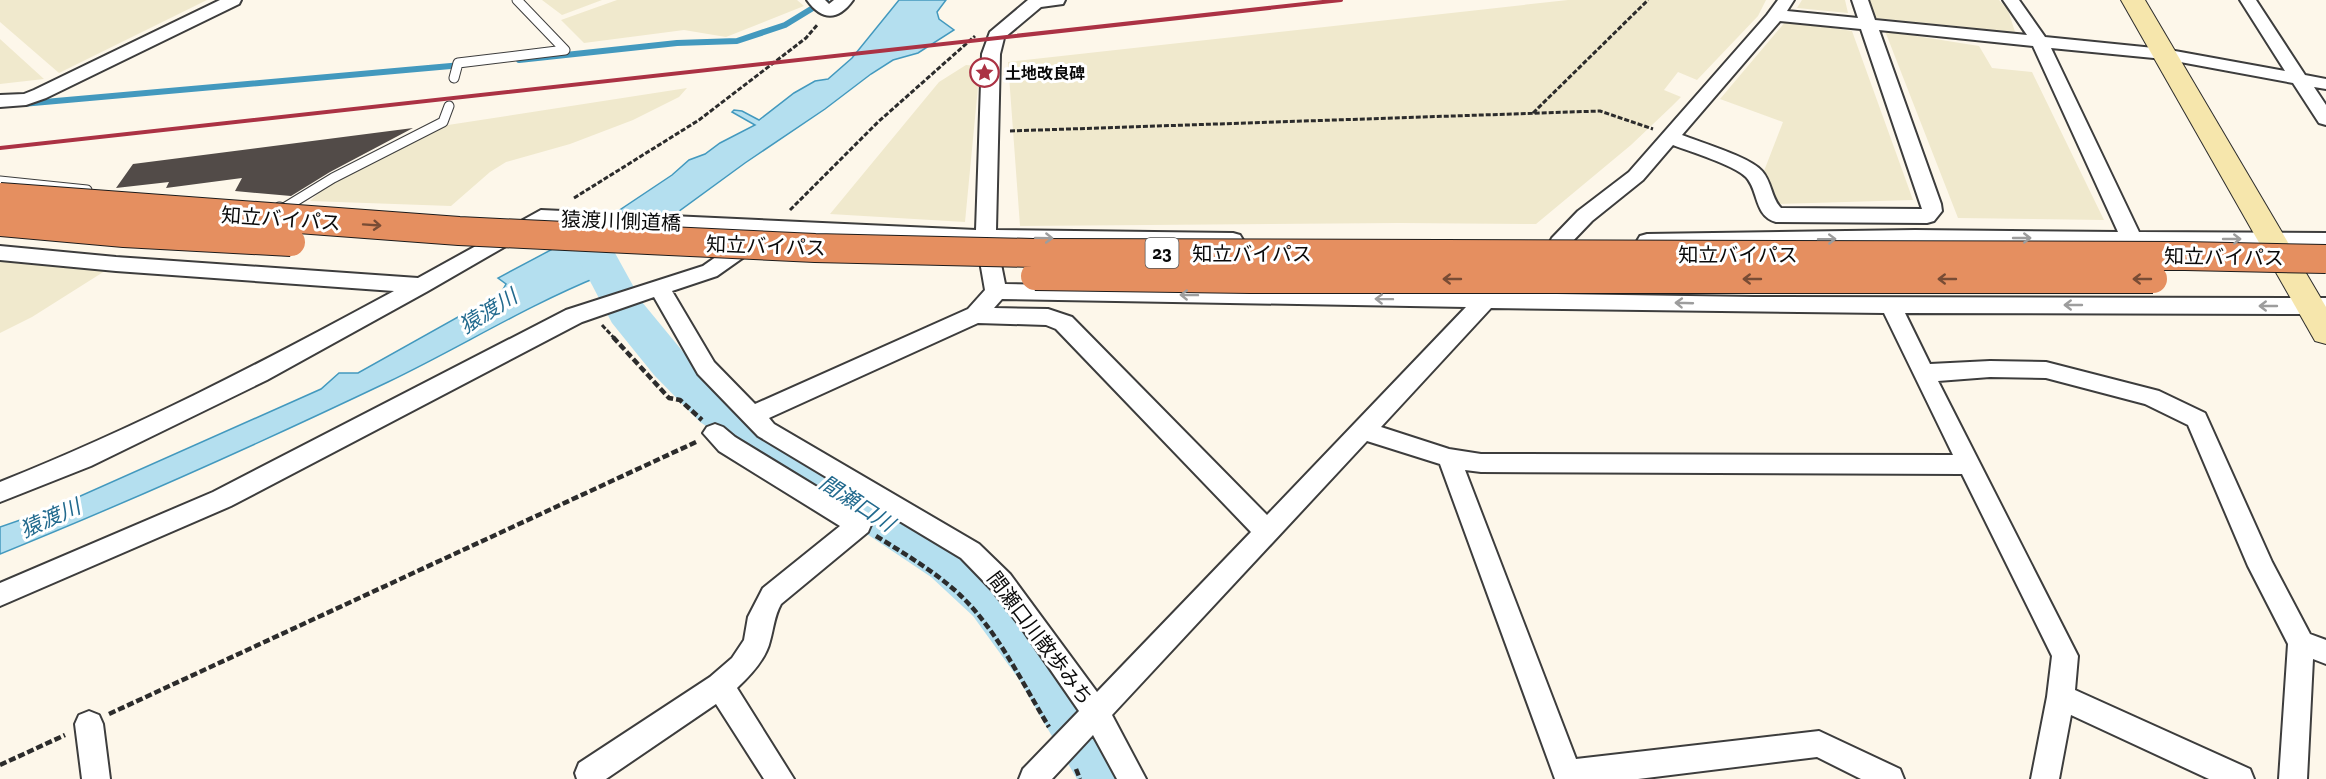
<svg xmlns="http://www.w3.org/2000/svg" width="2326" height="779" viewBox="0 0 2326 779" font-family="'Zilla Slab','Noto Sans JP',serif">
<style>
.farmland{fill:#f0e9cd}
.water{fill:#b4dfef;stroke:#4399be;stroke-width:1.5}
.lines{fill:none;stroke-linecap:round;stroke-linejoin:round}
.stream{stroke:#4399be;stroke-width:6}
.river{fill:#b4dfef;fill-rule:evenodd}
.building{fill:#524b48}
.lane-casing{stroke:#3d3d3d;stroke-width:11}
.street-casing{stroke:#3d3d3d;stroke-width:4}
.secondary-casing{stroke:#2c2c2c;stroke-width:2}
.path-far1{stroke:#2c2c2c;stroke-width:3;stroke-dasharray:5 2;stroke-linecap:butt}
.path{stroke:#2c2c2c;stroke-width:4.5;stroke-dasharray:7 3;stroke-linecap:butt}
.lane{stroke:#fff;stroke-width:9}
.street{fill:#fff;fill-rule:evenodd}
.secondary{fill:#f6e6ac;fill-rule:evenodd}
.rail{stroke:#ab3244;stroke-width:4}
.highway-bridge-casing{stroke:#1b1b1b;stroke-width:30;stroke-linecap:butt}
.highway-bridge{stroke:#e58f60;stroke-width:28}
.oneway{stroke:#784c35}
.oneway2{stroke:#9d9d9d}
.labels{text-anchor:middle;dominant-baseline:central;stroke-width:6;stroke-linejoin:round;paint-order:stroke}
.far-poi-label{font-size:16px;font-weight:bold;fill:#0a0a0a;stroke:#fff;text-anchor:start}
.shield{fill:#fff;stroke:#545454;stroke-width:1.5}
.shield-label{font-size:18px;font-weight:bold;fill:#0a0a0a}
.street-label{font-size:20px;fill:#0a0a0a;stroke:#fff}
.water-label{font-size:21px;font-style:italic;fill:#226a8e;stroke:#fff}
</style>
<rect width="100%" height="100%" fill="#fdf7ea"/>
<path class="farmland" d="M0,0H207L59,73L0,22Z
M542,0H602L562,15Z
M617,0H797L804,6L726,37L684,30L584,43L561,20Z
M1568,0H1766L1758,16L1697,80L1678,72L1664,90L1681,97L1671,107L1631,145L1536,224L1399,223L1020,226L1008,62Z
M1802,0H1845L1848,13L1797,8Z
M1869,0H1999L2008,10L2015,32L1874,18Z
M1786,21L1852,31L1913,200L1778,204L1764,171L1783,122L1720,99Z
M1885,31L1979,46L1992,68L2032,72L2104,220L1958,218Z
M0,39L44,79L0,84Z
M966,65L980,66L965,222L830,214L939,82Z
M687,88L679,97L633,120L570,144L506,162L490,172L451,206L310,201L326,186L421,135L448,125Z
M0,253L116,264L32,317L0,333Z"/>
<path class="water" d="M899,0H946L937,12L939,19L954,30L918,53L893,60L871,74L825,109L745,163L675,214L604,253L616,276L604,281L600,276C526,306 459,348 388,382C260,443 131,501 0,554V527L49,510L321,389L339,373H358L501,293L506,284L498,278L594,227L672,175L689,160L705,154L720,143L755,125L732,112L734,110L742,111L759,120L794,93L815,81L828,79L852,58Z"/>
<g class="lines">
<path class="stream" d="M519,60L677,43L737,41L785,25L826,0
M22,104L462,65"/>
<path class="river" d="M590,229L604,233L642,302L684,353L732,398L965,547L1009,586L1054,646L1126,760L1134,779H1077L1018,678L973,616L931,577L700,422L654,375L612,323L570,243L576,233Z"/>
</g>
<path class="building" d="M413,128L330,172L291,196L235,191L242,178L166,188L169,182L116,188L133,164Z"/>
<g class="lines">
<defs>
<path id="lane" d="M454,78L458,63L565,50L517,0
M0,181L87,190
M279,207L284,208L333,178L443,122L449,106"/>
<path id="street" d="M220,0H241L239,4L46,98L26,105L0,107V95L24,94L34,90Z
M807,0H825L829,4L834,0H853C838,21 822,21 807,0Z
M1028,0H1065L1063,4L1041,7L1004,38L1000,54L996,230L1233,233L1240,235L1243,240L1240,245L1233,247L997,244L1005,284L1475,292L1479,287L1486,284L1493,287L1496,293L1754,297L2326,298V314L1905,313L1930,364L1990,361L2046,362L2159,391L2205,413L2272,562L2310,634L2326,640V664L2313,659L2307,779H2279L2288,644L2248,566L2188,425L2145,404L2046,378L1990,377L1938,381L2078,656L2075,690L2250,769L2254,779H2209L2071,715L2059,779H2031L2047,697L2052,656L1962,474L1481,472L1465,470L1576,759L1819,731L1900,769L1904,779H1861L1817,757L1638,779H1555L1440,464L1367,441L1112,715L1146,779H1117L1093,735L1052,779H1019L1023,769L1079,711L1021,627L992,590L961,558L758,436L698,374L654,297L582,322L231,506L0,606V583L213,492L566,310L703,266L747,235L753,233L544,224L428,291L267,380L91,466L0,502V482C136,428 265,361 394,291L116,271L0,260V246L116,257L418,278L541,210L976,230L982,54L990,32ZM756,233L977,244L985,290L968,309L755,404L714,362L672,291L717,276L761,245L764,240L761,235ZM1002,299L1466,307L1267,515L1072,317L1048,309L994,308ZM1491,308L1884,313L1953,455L1481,454L1449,449L1381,427ZM978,323L1046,325L1056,329L1251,532L1097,692L1010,574L979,544L774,424L769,418Z
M1778,0H1794L1787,11L1858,18L1852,0H1868L1875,20L2027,35L2003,0H2019L2045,37L2164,49L2285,71L2240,0H2256L2305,75L2326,79V89L2314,87L2326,105V125L2319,123L2293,83L2164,59L2051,48L2139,232L2326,233V247L1915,244L1647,248L1640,246L1637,241L1640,236L1647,234L1915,230L2118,232L2033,46L1879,30L1941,204L1942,211L1934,221L1927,223L1776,222C1754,216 1759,191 1746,177C1734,165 1691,152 1673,145L1643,180L1592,221L1569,245L1567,270L1564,275L1557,277L1550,275C1544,266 1546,247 1552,238L1578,211L1629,172L1767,15ZM1780,21L1861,29L1922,209L1781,208C1771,198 1772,182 1762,171C1750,157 1702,143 1682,135Z
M715,424L723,427L735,437L868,518L871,525L868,532L781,604C774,617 774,627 770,641C766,659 750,676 737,688L794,779H764L716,704L606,779H577L575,773L579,763L710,677L732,658L744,640L748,617L763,588L840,526L719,451L703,433L707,427Z
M89,711L99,715L103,724L110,779H82L75,724L79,715Z"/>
<path id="secondary" d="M2121,0H2145L2326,307V344L2315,341Z"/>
</defs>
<use href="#lane" class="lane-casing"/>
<use href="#street" class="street-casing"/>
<use href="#secondary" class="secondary-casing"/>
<path class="path-far1" d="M1533,113L1648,0
M1010,131L1600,111L1653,129
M574,198L699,120L806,38L818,24
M790,210L878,122L975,36
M602,325L615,339"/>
<path class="path" d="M613,337L669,398L680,400L702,420
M876,536C905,554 934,571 959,594C998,631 1021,681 1049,727
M109,714L696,442
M0,765L65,735
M1076,769L1080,779"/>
<use href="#lane" class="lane"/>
<use href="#street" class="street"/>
<use href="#secondary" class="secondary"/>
<path class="rail" d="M0,148L1341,0"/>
<defs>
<path id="highway-bridge" d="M0,197L459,231L815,248L1033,253L2185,256L2326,259
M0,222L124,233L291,242
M1035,276L1250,279H2153"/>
</defs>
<use href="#highway-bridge" class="highway-bridge-casing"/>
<use href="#highway-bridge" class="highway-bridge"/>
</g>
<defs><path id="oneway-shaft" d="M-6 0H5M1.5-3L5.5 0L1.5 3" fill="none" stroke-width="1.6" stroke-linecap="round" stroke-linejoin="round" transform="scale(1.5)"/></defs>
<g class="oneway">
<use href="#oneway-shaft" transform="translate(372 225) rotate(4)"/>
<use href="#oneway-shaft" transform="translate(1452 279) rotate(180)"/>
<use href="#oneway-shaft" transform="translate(1752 279) rotate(180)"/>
<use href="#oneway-shaft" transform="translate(1947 279) rotate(180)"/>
<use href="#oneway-shaft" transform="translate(2142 279) rotate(180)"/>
</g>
<g class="oneway2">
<use href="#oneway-shaft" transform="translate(1044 238) rotate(1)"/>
<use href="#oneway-shaft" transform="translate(2022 238)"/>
<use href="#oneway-shaft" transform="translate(1827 239) rotate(-1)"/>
<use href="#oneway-shaft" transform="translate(2232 239)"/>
<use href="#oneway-shaft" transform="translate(1189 295) rotate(-179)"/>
<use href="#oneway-shaft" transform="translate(1384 299) rotate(-179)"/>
<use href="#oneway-shaft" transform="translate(1684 303) rotate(-178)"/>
<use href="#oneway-shaft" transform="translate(2073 305) rotate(-180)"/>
<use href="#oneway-shaft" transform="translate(2268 306) rotate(-180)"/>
</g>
<defs>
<symbol id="sight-ring" viewBox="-11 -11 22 22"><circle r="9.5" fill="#fff" stroke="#ab3244" stroke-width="1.5"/><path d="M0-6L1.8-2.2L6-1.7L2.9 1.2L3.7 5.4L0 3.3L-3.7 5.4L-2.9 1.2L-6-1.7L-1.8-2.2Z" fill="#ab3244"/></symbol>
</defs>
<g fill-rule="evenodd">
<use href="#sight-ring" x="968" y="56" width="33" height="33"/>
</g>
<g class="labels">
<g class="far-poi-label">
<text x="1005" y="73">土地改良碑</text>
</g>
<rect class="shield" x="1145.5" y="238" width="33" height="30" rx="4.5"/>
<g class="shield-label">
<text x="1162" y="253">23</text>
</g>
<g class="street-label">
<text transform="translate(281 219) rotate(4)">知立バイパス</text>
<text transform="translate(621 221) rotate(2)">猿渡川側道橋</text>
<text transform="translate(766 246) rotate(2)">知立バイパス</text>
<text x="1252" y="254">知立バイパス</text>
<text x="1738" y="255">知立バイパス</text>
<text transform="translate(2224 257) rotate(1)">知立バイパス</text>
<text transform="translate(1040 638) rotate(53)">間瀬口川散歩みち</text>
</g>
<g class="water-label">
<text transform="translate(488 311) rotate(-32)">猿渡川</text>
<text transform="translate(857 503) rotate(33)">間瀬口川</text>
<text transform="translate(50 518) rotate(-24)">猿渡川</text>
</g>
</g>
</svg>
